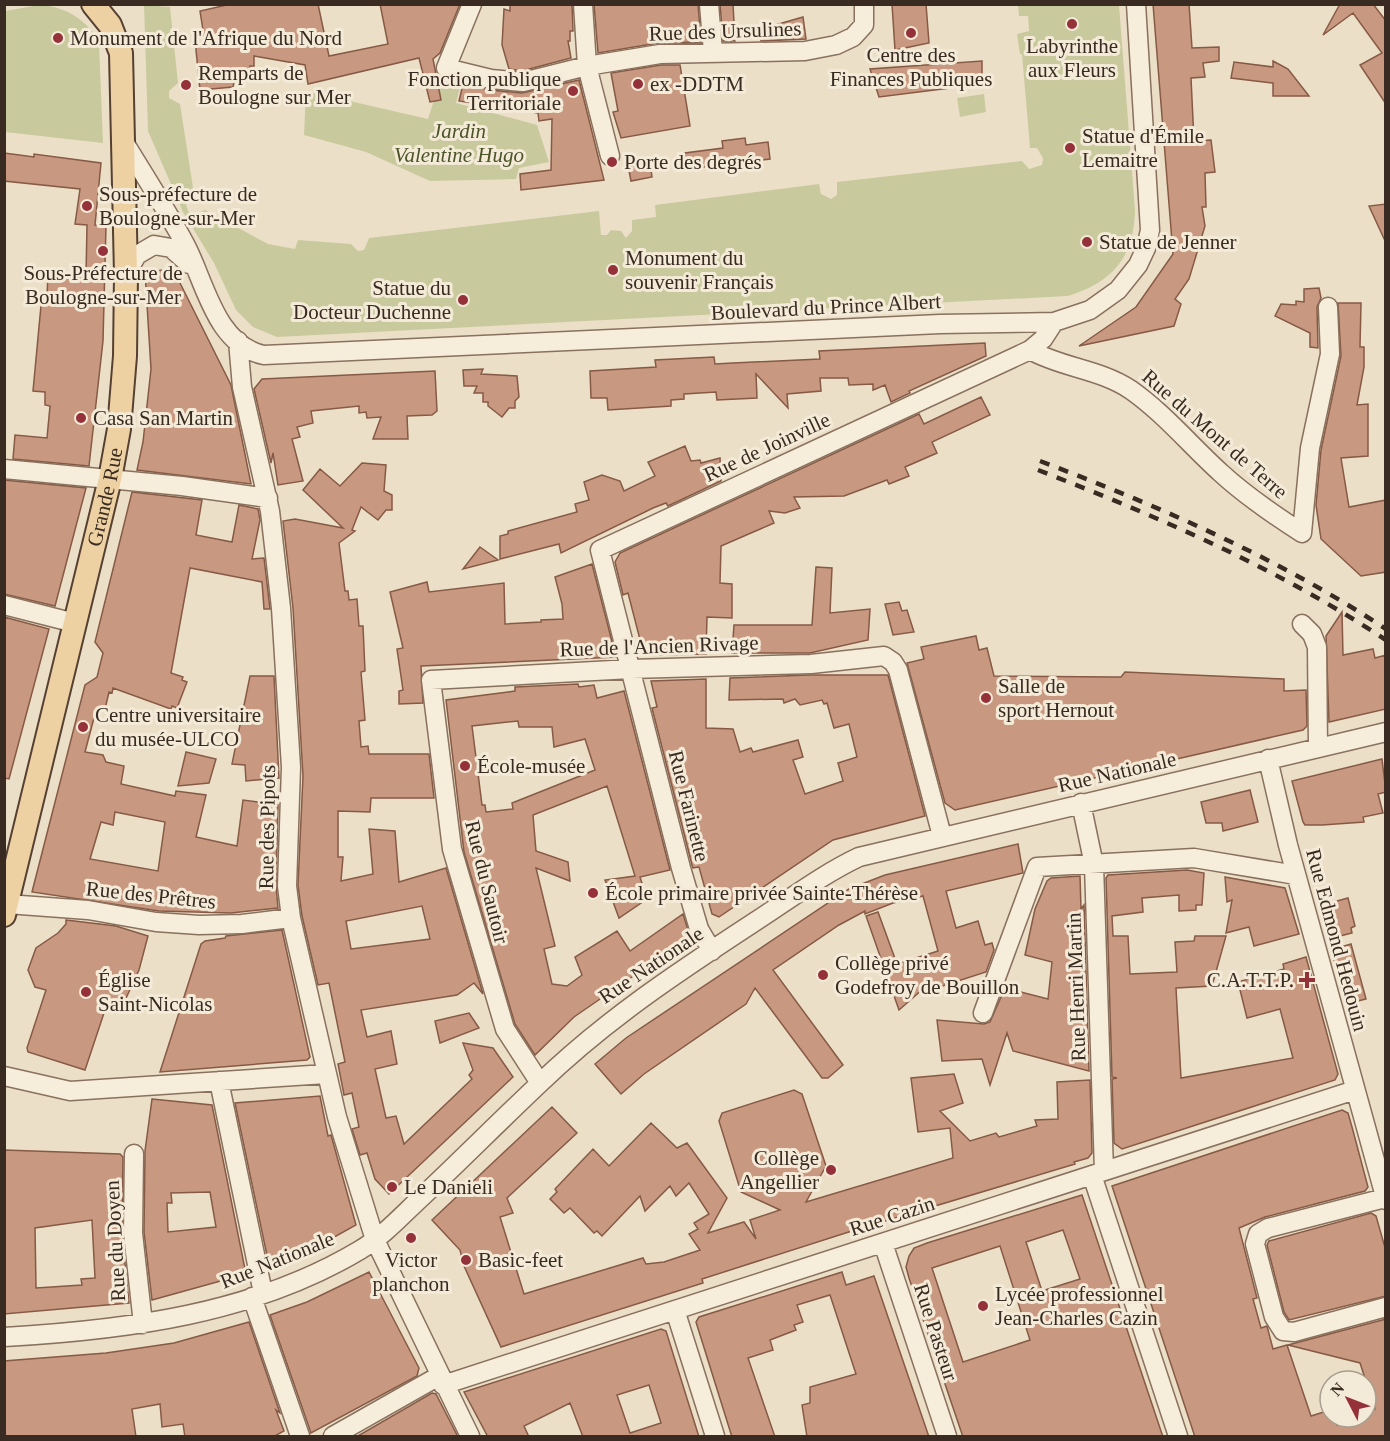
<svg xmlns="http://www.w3.org/2000/svg" width="1390" height="1441" viewBox="0 0 1390 1441" font-family="Georgia,serif">
<style>
.green{fill:#c8ca9d}
.building{fill:#c89980;stroke:#865a45;stroke-width:1.5;fill-rule:evenodd}
.lines{fill:none;stroke-linecap:round;stroke-linejoin:round}
.minor-casing{stroke:#88715e;stroke-width:21}
.major-casing{stroke:#564032;stroke-width:26}
.minor{stroke:#f7eddb;stroke-width:18}
.major{stroke:#edd1a3;stroke-width:22}
.rail{stroke:#392b21;stroke-width:4.5;stroke-dasharray:10 10;stroke-linecap:butt}
.poi-dot{fill:#943139;stroke:#f4ead8;stroke-width:2}
.labels{text-anchor:middle;dominant-baseline:central;stroke-width:6;stroke-linejoin:round;paint-order:stroke}
.street-label{font-size:21px;fill:#392b21;stroke:#f4ead8}
.poi-label{font-size:21px;fill:#392b21;stroke:#f4ead8;text-anchor:start}
.park-label{font-size:21px;font-style:italic;fill:#4c5429;stroke:#f4ead8}
</style>
<rect width="100%" height="100%" fill="#ecdfc8"/>
<path class="green" d="M39,5C64,6 87,19 99,42L103,143L5,132V11Z
M144,5L170,7L178,83L169,91V98L180,104L194,194L186,204L188,211L194,215L205,210L268,244L295,249L298,240L351,244L358,251L364,250L369,238L599,211L601,235H607L611,230L621,231L626,238L632,231V220L656,217L655,205L819,184L821,194L831,199L837,195V182L1022,161L1029,169L1042,165L1043,158L1037,148H1030L1022,54H1020L1017,34L1029,31L1028,16H1019L1018,5H1119L1135,210C1134,257 1113,282 1068,296L277,337L253,327L236,310L214,263L183,212L148,131Z
M441,78L461,83L456,103L537,125L549,162L519,168L516,179L430,181L366,152L304,135L306,91L428,119Z
M984,94L986,112L960,117L957,98Z"/>
<path class="building" d="M231,4H318L329,56L388,44L380,4H460L440,53L433,59L441,100L430,102L419,58L308,84L305,65L254,56V66H250L249,73L236,72L233,87L200,90L196,50V44L205,43L200,11Z
M510,4H572L573,31H570V41H568L571,58L522,71L509,69L502,45L504,9L510,11Z
M594,4H698L701,42L658,43L598,53Z
M720,4H733L735,41H723Z
M892,4H926L929,43L895,50Z
M1153,4H1189L1192,48L1219,47V61L1203,63L1205,77L1191,78L1194,141L1211,140L1215,172L1205,173L1206,207H1202L1205,226L1189,279L1175,299L1181,304L1174,326L1079,346L1136,307L1173,254Z
M1340,4H1373L1386,21V104L1360,65L1382,53L1353,13L1323,35Z
M803,17L806,39L761,41V29Z
M982,61V84L879,97L870,69Z
M1273,61L1288,69L1309,96H1273V83L1231,78L1234,62L1273,67Z
M661,65H680L690,126L621,138L613,112L618,111L611,73Z
M579,80L604,180L521,190L520,174L551,170L552,119L539,121L538,113L459,101L463,84L490,90L522,93Z
M745,138L746,145L768,142L770,159L687,169L685,153L723,148L722,141Z
M4,153L34,157V154L101,163L95,225L106,226L103,341L89,466L13,459L15,435L47,438L50,406L45,405V392L33,391L42,295L47,296L48,273L86,276L87,225L75,224L80,189L4,181Z
M649,157L652,177L631,181L627,160Z
M1386,204V243L1369,206Z
M173,269L231,385L251,484L137,470L143,442L151,369L145,272Z
M1319,288L1321,298L1317,307L1318,348L1310,347V333L1275,316L1281,304L1296,305V301L1304,302V289Z
M1338,303H1361L1360,347H1364V367L1357,405L1368,404V456L1341,458L1349,507L1386,500V572L1361,576L1321,539L1316,505L1321,450L1341,356Z
M985,343L986,356L909,391L910,393L891,402L885,385L873,390V384L849,385L848,378H820L821,391L787,394L788,408L756,374L757,398L717,400L716,392L684,394V399L671,400V406L608,410L607,398H591L590,371L656,367L655,360L714,357L715,364L733,363L820,359L819,351Z
M483,369L481,374L517,376L519,397L515,401V408H509L502,417L488,406V402H483V393H474L477,386H464L463,370Z
M435,371L437,411L432,415L407,416L408,439H373L381,417L367,418L366,412L359,413V406L311,411L313,423L297,427L300,437L292,439L303,481L278,485L273,453L271,463L254,389L262,379Z
M981,397L990,415L932,442L937,453L905,467L909,476L889,484L887,480L844,496L794,497L800,508L785,513L769,511L774,523L721,546L720,583L732,584V618L707,617L706,654L644,655L628,593L623,595L615,562L620,553L919,414L924,424Z
M685,446L691,461L700,460L701,463L720,458L721,481L668,506L666,503L653,508L561,553L559,544L500,559V536L508,534V531L577,512L575,504L589,500L584,482L602,475L620,481L624,491L655,476L648,462Z
M362,463L386,465L384,491L392,495V510H386L378,520L361,507L352,530L355,531L339,543L345,591H348L349,600L357,599L359,626H363L365,671L361,672L365,720L359,721L361,747L368,746L369,754H429L434,798H371L370,812L338,811V857H343L341,881L373,874L369,829L395,831L399,882L446,868L483,994L474,983L457,995L361,1010L367,1037L391,1031L397,1064L375,1069L386,1118L396,1116L404,1144L472,1079L469,1075L473,1070L463,1043L493,1048L513,1077L389,1194L375,1179L367,1153L360,1155L352,1129L359,1127L352,1093L344,1095L338,1064L345,1062L329,983L318,985L302,916L298,885L303,776L293,608L283,521L295,519L343,528L303,490L320,469L340,486ZM422,906L430,939L351,949L346,921Z
M4,480L86,488L55,606L4,594Z
M132,492L202,500L196,535L232,542L239,505L258,509L260,520L252,559L264,558L270,609H264L262,582L190,568L171,673L183,677L182,680L187,682L177,708L172,706L171,709L113,688L112,693L109,692L105,709L101,708L99,715L95,714L85,752L103,755L106,762L124,766L121,784L175,796L176,791L206,795L196,837L237,846L243,800L278,805L276,886L278,908L231,913L159,911L32,892L85,685L97,677L103,653L95,642ZM115,812L165,822L158,871L90,859L101,822L113,825Z
M480,547L498,560L463,569Z
M592,564L616,657L421,666L423,703L399,704V691L403,690L397,649L403,648L390,592L427,582L429,592L504,583L505,624L541,622V620L563,619L562,604L555,577Z
M816,567L832,568L830,613L870,609L868,640L810,653H732L734,625H812Z
M899,602L902,611L907,610L914,632L893,635L885,604Z
M1342,612L1343,655L1373,649L1375,658L1386,655V709L1329,722L1326,636Z
M4,617L49,629L9,779L4,778Z
M976,636L979,650L987,648L994,676L1115,677H1121L1125,672L1284,679V691L1306,690L1307,726L1303,730L955,810L945,803L907,663L924,659L921,647Z
M809,675H888L925,816L833,840L719,917L712,914L699,867L693,868L692,865L652,708L657,707L651,681L706,679V728L733,729L740,752L751,748L753,752L798,740L803,757L793,760L805,794L843,781L838,763L857,757L849,724L834,728L827,703L824,704L822,700L800,705L795,699L784,703L783,699L729,700L730,678Z
M250,676H274L279,778L246,781L245,765L232,764Z
M578,684L579,687L594,685L597,698L624,691L670,870L640,877L647,899L619,918L605,880L635,876L607,786L533,815L536,851L568,862L570,881L536,868L555,946L544,949L552,984L567,986L582,975L575,957L617,931L630,951L683,914L690,937L574,1017L535,1055L515,1024L464,852L446,700L515,691V687ZM518,721L519,727H552L554,747L585,739L595,770L512,803L513,809L486,812L485,805H482L472,726Z
M186,752L216,759L209,783L178,786Z
M1382,759L1386,792L1378,794L1383,813L1363,817L1364,822L1322,825H1305L1303,822L1292,781Z
M1250,790L1258,822L1223,831L1222,823H1206L1201,802Z
M1018,844L1023,873L946,891L956,928L978,921L985,945L992,943L994,950L986,972L933,989L932,981L899,1010L866,916L878,912L897,964L938,951L923,896L893,903L865,914V911L839,925L773,970L843,1065L828,1078H822L755,988L746,1004L644,1074L621,1094L595,1064L626,1038L849,889L885,875Z
M1187,870L1204,873L1202,905H1196V910L1179,911V895L1142,898L1143,912L1112,916L1113,936H1128L1130,974L1177,972L1175,942L1194,941L1195,936H1226L1212,986L1176,988L1181,1078L1293,1058L1280,1009L1247,1018L1238,982L1284,969L1283,964L1306,957L1338,1074L1335,1080L1122,1149L1114,1143L1112,1079L1117,1078L1112,1077L1106,878L1108,875Z
M1080,876L1081,909L1084,905L1089,1071L1013,1051L1007,1033L990,1085L982,1059L942,1061L937,1020L984,1024L990,1022L1005,988L1048,999L1052,962L1025,955L1035,909L1047,881L1051,878Z
M1225,877L1285,888L1299,934L1254,946L1249,927L1226,933L1232,900L1227,902Z
M1348,898L1355,926L1351,928L1352,933L1336,937L1333,925L1325,927L1319,906Z
M66,920L116,926L148,936L139,970L121,1009L115,1013L105,1010L85,1070L28,1052L27,1048L46,990L35,987L28,970L36,948L58,933L66,924Z
M282,930L310,1057L307,1060L160,1072L201,944L205,941L225,938L226,936Z
M1351,944L1366,999L1346,1004L1331,950Z
M469,1013L479,1028L440,1043L435,1021Z
M954,1074L963,1103L940,1111L970,1141L996,1133L999,1137L1037,1126L1035,1120L1058,1119L1057,1082L1090,1080L1092,1153L1088,1158L1074,1162L1075,1164L855,1230L702,1279L703,1283L501,1347L464,1266L460,1250L432,1220L552,1107L577,1133L507,1198L513,1213L500,1217L524,1294L643,1258L646,1264L664,1262L700,1250L689,1234L698,1229L694,1223L709,1214L689,1183L676,1196L670,1186L645,1211L640,1196L602,1236L597,1231L594,1233L570,1208L564,1213L550,1199L557,1192L555,1189L593,1149L609,1166L651,1123L677,1148L687,1143L727,1198L708,1233L744,1222L756,1239L750,1220L780,1210L741,1192L719,1121L722,1113L794,1090L802,1094L826,1166L806,1202L953,1158L950,1128L918,1132L911,1078Z
M320,1096L328,1136L331,1135L356,1225L320,1245L269,1265L235,1103Z
M152,1099L212,1105L246,1274L152,1300L144,1232L145,1151ZM210,1192L216,1227L168,1232L167,1203H172L171,1193Z
M1342,1110L1348,1113L1352,1127L1368,1187L1365,1191L1265,1217L1239,1228L1257,1298L1253,1299L1261,1328L1267,1326L1273,1349L1287,1345L1311,1416L1330,1410V1417H1334L1337,1425L1366,1417L1368,1412L1375,1409L1360,1363L1288,1345L1386,1319V1437H1195L1112,1186Z
M4,1150L120,1154L123,1157L122,1234L129,1303L4,1314ZM92,1220L95,1278L81,1279L82,1285L36,1288L35,1228Z
M1082,1195L1163,1437H963L909,1278L906,1267L909,1256L914,1248L927,1243ZM1063,1230L1080,1279L1042,1291L1026,1242ZM1000,1246L1030,1340L963,1362L932,1268Z
M1371,1213L1376,1216L1386,1251V1296L1289,1320L1284,1312L1267,1245L1269,1241Z
M369,1272L419,1368L417,1376L311,1433L270,1315L307,1302Z
M842,1272L846,1285L874,1276L929,1437H807L802,1405L810,1403V1387L856,1374L830,1295L797,1305L803,1322L794,1325L796,1330L770,1340L773,1350L748,1358L775,1437H732L696,1322L699,1317Z
M249,1322L280,1413L276,1410L284,1431L273,1437H185L183,1424L162,1427L160,1404L132,1409L136,1437H4V1361L106,1353L174,1343Z
M661,1329L666,1331L699,1437H583L570,1403L524,1426L529,1437H488L464,1392ZM649,1385L661,1423L630,1433L617,1395Z
M432,1393L436,1394L458,1437H356Z"/>
<g class="lines">
<defs>
<path id="minor" d="M472,4L446,68L491,79L523,82L587,66L660,54L805,51L836,45L853,37L864,25V4
M583,4L587,66L610,156
M709,4L713,52
M124,142C144,175 166,209 185,244C205,281 215,345 264,355L940,324L1054,322L1090,310L1118,290L1138,265L1146,248L1150,230L1136,4
M126,274L137,255L154,245L171,248L189,264
M238,341L242,387L270,511L281,608L291,767L287,886L291,918L337,1117L375,1240L470,1436
M1030,350C1062,368 1100,369 1131,390C1165,414 1191,446 1221,473C1246,496 1274,515 1302,533L1310,448L1330,354L1328,307
M4,469L182,486L268,498
M4,605L75,623
M1302,624L1312,634L1317,647L1318,748
M1268,759L1288,845L1386,1200
M1081,803L1094,865L1104,1171
M7,904L88,910L156,922L199,925L242,924L291,918
M712,951L699,929L681,868L600,550L1030,350L1043,339L1054,322
M983,1013L1037,867L1194,858L1296,875
M4,1076L70,1091L326,1074
M219,1081L263,1293
M540,1083L505,1029L452,849L431,680L631,669L811,664L884,656L893,662L898,670L942,836
M134,1154L133,1233L143,1324
M1092,1175L1178,1436
M1385,1198L1268,1228L1258,1234L1255,1244L1274,1317L1283,1331L1294,1332L1386,1307
M883,1243L947,1436
M252,1297L300,1436
M675,1310L715,1436
M4,1337C127,1330 253,1314 360,1250C385,1235 404,1213 425,1194C463,1158 500,1121 538,1085C605,1020 678,972 756,921C790,899 823,874 859,857L1386,732
M443,1385L1355,1090
M333,1436L439,1376"/>
<g id="major">
<path id="s1" d="M4,915L110,479L119,429L125,356L126,274L121,53L110,25L93,4"/>
</g>
</defs>
<use href="#minor" class="minor-casing"/>
<use href="#major" class="major-casing"/>
<use href="#minor" class="minor"/>
<use href="#major" class="major"/>
<path class="rail" d="M1040,461C1161,507 1278,558 1386,629
M1038,470C1159,517 1277,568 1386,640"/>
</g>
<g class="poi-dot">
<circle cx="1072" cy="24" r="6"/>
<circle cx="911" cy="33" r="6"/>
<circle cx="58" cy="38" r="6"/>
<circle cx="638" cy="84" r="6"/>
<circle cx="186" cy="85" r="6"/>
<circle cx="573" cy="91" r="6"/>
<circle cx="1070" cy="148" r="6"/>
<circle cx="612" cy="162" r="6"/>
<circle cx="87" cy="206" r="6"/>
<circle cx="1087" cy="242" r="6"/>
<circle cx="103" cy="251" r="6"/>
<circle cx="613" cy="270" r="6"/>
<circle cx="463" cy="300" r="6"/>
<circle cx="81" cy="418" r="6"/>
<circle cx="986" cy="698" r="6"/>
<circle cx="83" cy="727" r="6"/>
<circle cx="465" cy="766" r="6"/>
<circle cx="593" cy="893" r="6"/>
<circle cx="823" cy="975" r="6"/>
<path d="M1304 971h6v6h6v6h-6v6h-6v-6h-6v-6h6z"/>
<circle cx="86" cy="992" r="6"/>
<circle cx="831" cy="1170" r="6"/>
<circle cx="392" cy="1187" r="6"/>
<circle cx="411" cy="1238" r="6"/>
<circle cx="466" cy="1260" r="6"/>
<circle cx="983" cy="1306" r="6"/>
</g>
<g class="labels">
<g class="street-label">
<text transform="translate(725 31) rotate(-2)">Rue des Ursulines</text>
<text transform="translate(826 307) rotate(-3)">Boulevard du Prince Albert</text>
<text transform="translate(1215 434) rotate(41)">Rue du Mont de Terre</text>
<text transform="translate(767 447) rotate(-25)">Rue de Joinville</text>
<text stroke="none"><textPath href="#s1" startOffset="430">Grande Rue</textPath></text>
<text transform="translate(659 646) rotate(-2)">Rue de l'Ancien Rivage</text>
<text transform="translate(1117 772) rotate(-13)">Rue Nationale</text>
<text transform="translate(689 806) rotate(76)">Rue Farinette</text>
<text transform="translate(267 827) rotate(-89)">Rue des Pipots</text>
<text transform="translate(487 882) rotate(76)">Rue du Sautoir</text>
<text transform="translate(151 895) rotate(6)">Rue des Prêtres</text>
<text transform="translate(1337 940) rotate(75)">Rue Edmond Hedouin</text>
<text transform="translate(651 965) rotate(-34)">Rue Nationale</text>
<text transform="translate(1076 987) rotate(-92)">Rue Henri Martin</text>
<text transform="translate(892 1216) rotate(-18)">Rue Cazin</text>
<text transform="translate(115 1241) rotate(-93)">Rue du Doyen</text>
<text transform="translate(277 1260) rotate(-22)">Rue Nationale</text>
<text transform="translate(936 1332) rotate(72)">Rue Pasteur</text>
</g>
<g class="poi-label">
<text x="70" y="38">Monument de l'Afrique du Nord</text>
<text x="1072" y="46" text-anchor="middle">Labyrinthe<tspan x="1072" dy="24">aux Fleurs</tspan></text>
<text x="911" y="55" text-anchor="middle">Centre des<tspan x="911" dy="24">Finances Publiques</tspan></text>
<text x="198" y="73">Remparts de<tspan x="198" dy="24">Boulogne sur Mer</tspan></text>
<text x="561" y="79" text-anchor="end">Fonction publique<tspan x="561" dy="24">Territoriale</tspan></text>
<text x="650" y="84">ex -DDTM</text>
<text x="1082" y="136">Statue d'Émile<tspan x="1082" dy="24">Lemaitre</tspan></text>
<text x="624" y="162">Porte des degrés</text>
<text x="99" y="194">Sous-préfecture de<tspan x="99" dy="24">Boulogne-sur-Mer</tspan></text>
<text x="1099" y="242">Statue de Jenner</text>
<text x="625" y="258">Monument du<tspan x="625" dy="24">souvenir Français</tspan></text>
<text x="103" y="273" text-anchor="middle">Sous-Préfecture de<tspan x="103" dy="24">Boulogne-sur-Mer</tspan></text>
<text x="451" y="288" text-anchor="end">Statue du<tspan x="451" dy="24">Docteur Duchenne</tspan></text>
<text x="93" y="418">Casa San Martin</text>
<text x="998" y="686">Salle de<tspan x="998" dy="24">sport Hernout</tspan></text>
<text x="95" y="715">Centre universitaire<tspan x="95" dy="24">du musée-ULCO</tspan></text>
<text x="477" y="766">École-musée</text>
<text x="605" y="893">École primaire privée Sainte-Thérèse</text>
<text x="835" y="963">Collège privé<tspan x="835" dy="24">Godefroy de Bouillon</tspan></text>
<text x="98" y="980">Église<tspan x="98" dy="24">Saint-Nicolas</tspan></text>
<text x="1294" y="980" text-anchor="end">C.A.T.T.P.</text>
<text x="819" y="1158" text-anchor="end">Collège<tspan x="819" dy="24">Angellier</tspan></text>
<text x="404" y="1187">Le Danieli</text>
<text x="411" y="1260" text-anchor="middle">Victor<tspan x="411" dy="24">planchon</tspan></text>
<text x="478" y="1260">Basic-feet</text>
<text x="995" y="1294">Lycée professionnel<tspan x="995" dy="24">Jean-Charles Cazin</tspan></text>
</g>
<g class="park-label">
<text x="459" y="131">Jardin<tspan x="459" dy="24">Valentine Hugo</tspan></text>
</g>
</g>
<rect width="1390" height="1441" fill="none" stroke="#392b21" stroke-width="12"/>
<g transform="translate(1348 1399) rotate(312)"><circle r="28" fill="#f4ead8" stroke="#a99e8f" stroke-width="1.5"/>
<path d="M0-4.5L10 22L0 15L-10 22Z" fill="#943139"/>
<text y="-9" font-size="16" font-weight="bold" text-anchor="middle" fill="#392b21">N</text>
</g>
</svg>
